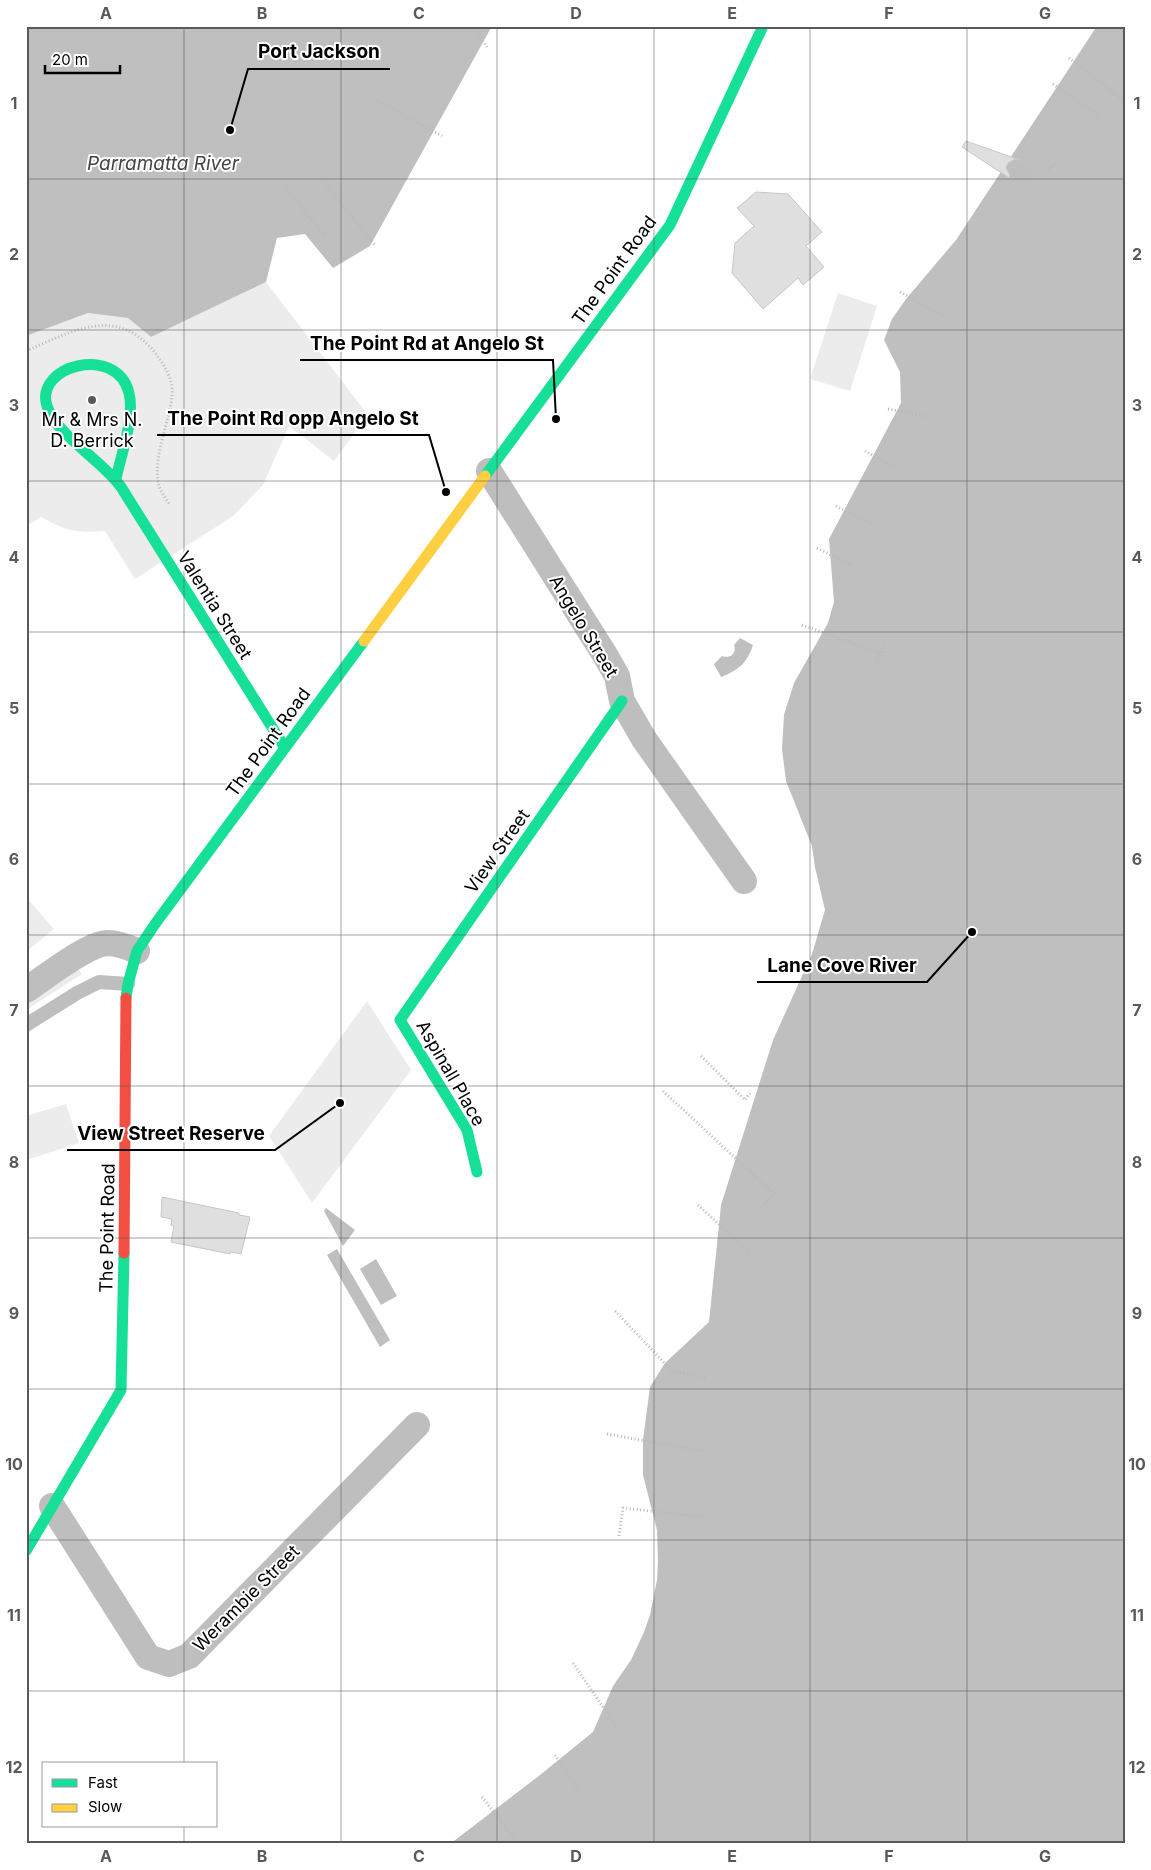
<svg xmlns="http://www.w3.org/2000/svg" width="1151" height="1870" viewBox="0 0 1151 1870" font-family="Inter,sans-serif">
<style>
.green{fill:#ececec}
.water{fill:#bfbfbf}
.building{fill:#dfdfdf;stroke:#c7c7c7}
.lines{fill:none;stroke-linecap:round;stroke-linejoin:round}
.path{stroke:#b9b9b9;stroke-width:3;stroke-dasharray:1 2.5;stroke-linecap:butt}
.lane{stroke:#bebebe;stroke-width:14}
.street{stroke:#bebebe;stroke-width:26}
.fast{stroke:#16e098;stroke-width:11}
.slow{stroke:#ffcf43;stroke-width:11}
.jam{stroke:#f24e42;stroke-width:11}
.grid{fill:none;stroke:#595959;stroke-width:1;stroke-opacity:0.55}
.poi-dot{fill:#595959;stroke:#fff;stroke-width:2}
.labels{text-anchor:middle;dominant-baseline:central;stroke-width:4;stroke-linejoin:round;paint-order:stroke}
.street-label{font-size:18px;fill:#000;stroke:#fff}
.poi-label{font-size:18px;fill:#000;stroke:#fff}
.water-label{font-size:19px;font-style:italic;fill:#444;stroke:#fff}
.leader{fill:none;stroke:#000;stroke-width:2}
.callout-dot{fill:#000;stroke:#fff;stroke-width:2}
.callout-label{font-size:19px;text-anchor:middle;font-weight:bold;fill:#000;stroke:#fff;stroke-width:4;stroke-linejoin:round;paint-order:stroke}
.neatline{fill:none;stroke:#595959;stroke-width:2}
.grid-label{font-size:16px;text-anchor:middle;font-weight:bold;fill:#595959}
</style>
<rect width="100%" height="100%" fill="#fff"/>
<path class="green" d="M266,282L368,415L334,461L289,426L263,485L233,516L135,579L105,531C74,533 67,531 41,517L26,526V336L88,313L128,318L151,337Z
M838,293L877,306L850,391L810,379Z
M26,897L54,929L26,952Z
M76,966L82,974L26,1010V998Z
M367,1001L411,1070L312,1203L269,1136Z
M66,1104L79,1143L26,1160V1116Z"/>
<path class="water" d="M26,26H492L370,246L333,268L305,234L277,238L266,282L151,337L128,318L88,313L26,336Z
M1097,26H1125V1844H450L540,1775L593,1732L613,1686L631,1660L644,1632L650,1615L657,1580L658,1562L657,1530L643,1475V1440L650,1387L665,1363L709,1322L721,1205L773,1040L812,954L825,910L815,867L812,846L786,781L782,749L784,715L794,683L828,623L834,602L829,539L901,403L900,372L884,340L892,319L906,299L956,240Z
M740,638L753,645C748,662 738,671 721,677L714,664L722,656C730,659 737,654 734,645Z
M326,1208L355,1230L343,1246L324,1211Z
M337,1249L390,1340L380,1347L327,1255Z
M376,1259L397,1296L381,1305L360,1269Z"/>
<path class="building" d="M966,141L1020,160L1015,159L1008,163L1006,168L1010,175L1009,178L962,147Z
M756,192L788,194L822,232L806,246L824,267L803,285L798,278L763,309L732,273L735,243L754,226L737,208Z
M162,1197L239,1213V1215L250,1217L241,1254L231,1252L230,1254L171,1242L174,1226L171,1225L172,1219L161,1217Z"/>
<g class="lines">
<path class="path" d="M473,26L487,47
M1069,58L1125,102
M1053,84L1100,116
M377,100L442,136
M1045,168L1050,169L1057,161
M323,181L375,245
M285,186L325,237
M900,292L945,317
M26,351C73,331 117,304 156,354C165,366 174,381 172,396C169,424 152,459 159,486C161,492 166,499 170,505
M888,409L931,417
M865,451L894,467
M836,506L872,525
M817,548L854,566
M802,625L880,653
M875,665L885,643
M701,1056L745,1100L750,1093
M663,1091L774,1194L764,1205
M698,1205L750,1253
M615,1311L672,1371L707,1378
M607,1434L703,1451
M619,1536L623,1508L705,1517
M573,1663L620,1732
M555,1755L579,1791
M482,1797L516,1840"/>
<path class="lane" d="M1015,168L1027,175
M26,1025L77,993L99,982L128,984"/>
<path class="street" d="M489,471L605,655L617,676L622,701L644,739L744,881
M26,990C44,978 87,944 107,943C117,943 128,947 137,951
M52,1506L148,1657L169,1664L189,1656L417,1425"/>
<path class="fast" d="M485,476L670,225L763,26
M116,479C121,455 135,417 129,393C117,344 34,365 47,406C57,436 102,460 121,487L285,748
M126,998L128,984L137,951L155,924L364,641
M477,1172L467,1130L400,1020L622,701
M26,1551L121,1390L124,1253"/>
<path class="slow" d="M364,641L485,476"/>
<path class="jam" d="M124,1253L126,998"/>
</g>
<path class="grid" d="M184,26V1764M341,26V1844M497,26V1844M654,26V1844M810,26V1844M967,26V1844M26,179H1125M26,330H1125M26,481H1125M26,632H1125M26,784H1125M26,935H1125M26,1086H1125M26,1238H1125M26,1389H1125M26,1540H1125M26,1691H1125M184,1826V1844"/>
<circle class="poi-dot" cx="92" cy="400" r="5"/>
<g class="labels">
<g class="street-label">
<text transform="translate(614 270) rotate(-54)">The Point Road</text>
<text transform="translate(215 605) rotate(58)">Valentia Street</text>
<text transform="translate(584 626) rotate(59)">Angelo Street</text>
<text transform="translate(268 742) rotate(-54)">The Point Road</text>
<text transform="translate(497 851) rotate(-55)">View Street</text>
<text transform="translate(451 1073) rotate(60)">Aspinall Place</text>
<text transform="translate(107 1228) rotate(-89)">The Point Road</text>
<text transform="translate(246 1598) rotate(-45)">Werambie Street</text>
</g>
<g class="poi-label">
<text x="92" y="419">Mr &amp; Mrs N.<tspan x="92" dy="21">D. Berrick</tspan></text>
</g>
<g class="water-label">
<text x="163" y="163">Parramatta River</text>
</g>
</g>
<path class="leader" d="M230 130L248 69H390M556 419L553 360H300M446 492L429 435H157M972 932L927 982H757M340 1103L275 1150H67"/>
<g class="callout-dot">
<circle cx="230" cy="130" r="5"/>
<circle cx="556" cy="419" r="5"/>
<circle cx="446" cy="492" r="5"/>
<circle cx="972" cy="932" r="5"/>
<circle cx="340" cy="1103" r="5"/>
</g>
<g class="callout-label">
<text x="319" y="58">Port Jackson</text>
<text x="427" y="350">The Point Rd at Angelo St</text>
<text x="293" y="425">The Point Rd opp Angelo St</text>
<text x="842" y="972">Lane Cove River</text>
<text x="171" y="1140">View Street Reserve</text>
</g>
<rect width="1151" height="1870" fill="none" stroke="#ffffff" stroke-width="55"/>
<rect x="42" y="1762" width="175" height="65" fill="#ffffff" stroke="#999999"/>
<rect x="52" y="1779" width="25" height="8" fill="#16e098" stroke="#999999"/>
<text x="88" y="1788" font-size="15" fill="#000000">Fast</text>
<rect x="52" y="1804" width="25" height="8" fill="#ffcf43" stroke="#999999"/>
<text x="88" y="1812" font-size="15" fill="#000000">Slow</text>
<path d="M45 65v8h75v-8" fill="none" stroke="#000000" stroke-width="2.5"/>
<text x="52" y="65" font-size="15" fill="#000000" stroke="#ffffff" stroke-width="4" paint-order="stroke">20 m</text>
<rect x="28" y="28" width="1096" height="1814" class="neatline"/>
<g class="grid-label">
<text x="106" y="19">A</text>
<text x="262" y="19">B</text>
<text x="419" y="19">C</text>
<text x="576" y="19">D</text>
<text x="732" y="19">E</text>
<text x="889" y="19">F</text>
<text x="1045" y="19">G</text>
<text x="14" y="109">1</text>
<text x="1137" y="109">1</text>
<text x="14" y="260">2</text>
<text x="1137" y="260">2</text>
<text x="14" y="411">3</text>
<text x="1137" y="411">3</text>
<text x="14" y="563">4</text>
<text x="1137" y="563">4</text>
<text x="14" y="714">5</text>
<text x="1137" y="714">5</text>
<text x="14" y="865">6</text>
<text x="1137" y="865">6</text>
<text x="14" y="1016">7</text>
<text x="1137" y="1016">7</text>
<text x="14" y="1168">8</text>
<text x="1137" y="1168">8</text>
<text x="14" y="1319">9</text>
<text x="1137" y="1319">9</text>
<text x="14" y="1470">10</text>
<text x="1137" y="1470">10</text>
<text x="14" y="1621">11</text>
<text x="1137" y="1621">11</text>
<text x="14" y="1773">12</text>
<text x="1137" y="1773">12</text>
<text x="106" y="1862">A</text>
<text x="262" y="1862">B</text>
<text x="419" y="1862">C</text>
<text x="576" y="1862">D</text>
<text x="732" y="1862">E</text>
<text x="889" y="1862">F</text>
<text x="1045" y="1862">G</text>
</g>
</svg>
